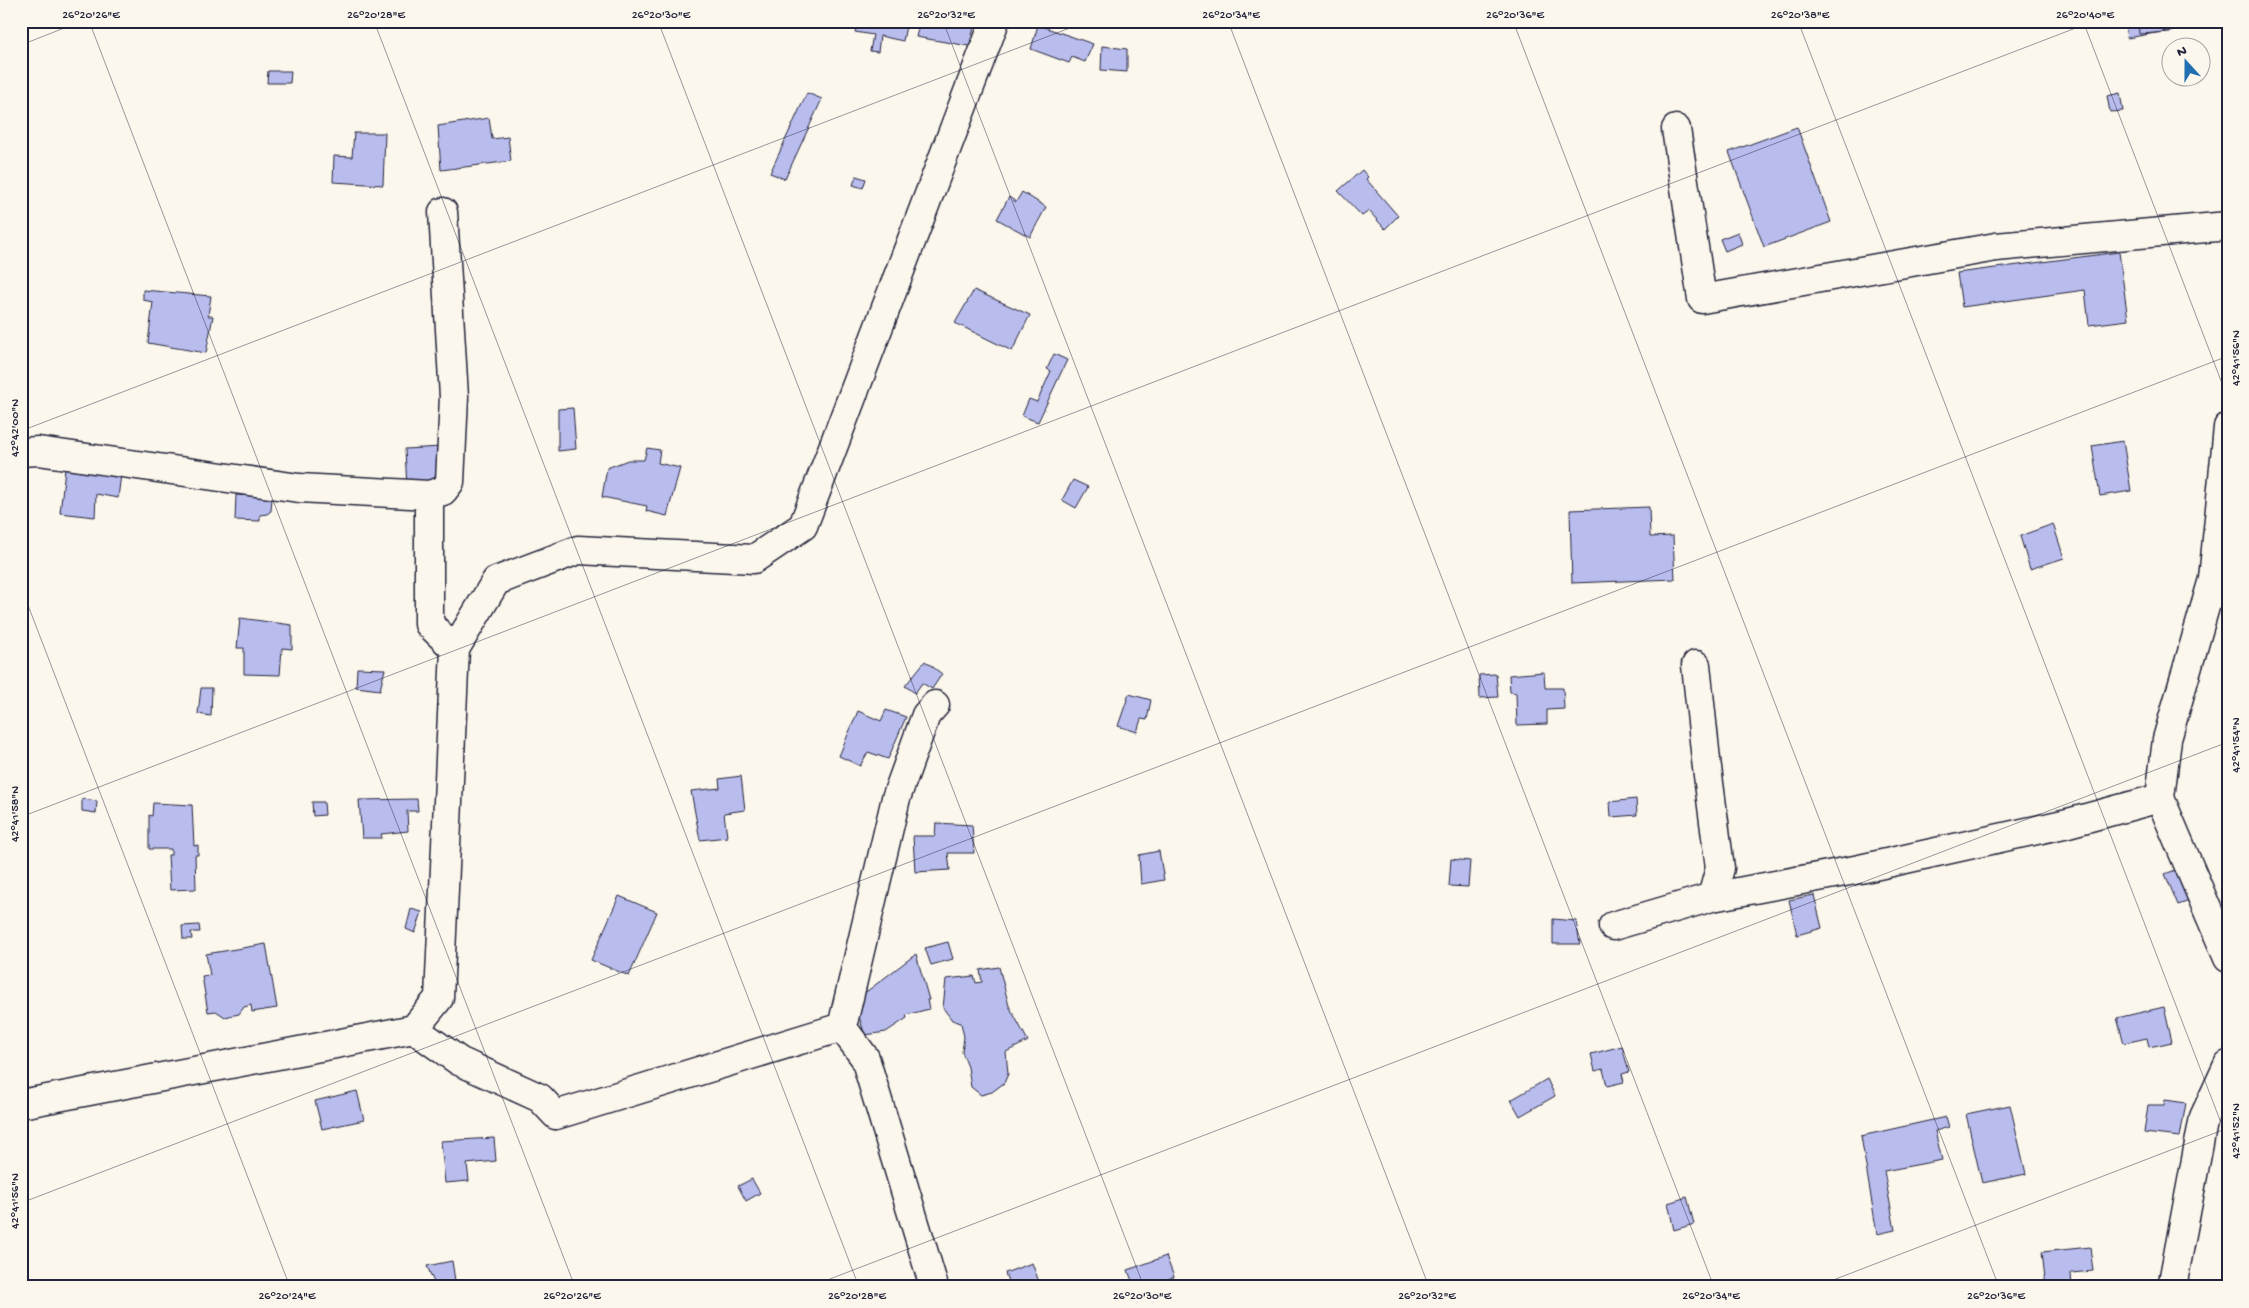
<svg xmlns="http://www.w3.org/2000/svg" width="2249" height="1308" viewBox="0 0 2249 1308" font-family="'Gochi Hand',sans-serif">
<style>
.building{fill:#b9bdee;stroke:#22223b}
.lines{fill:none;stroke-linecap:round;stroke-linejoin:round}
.street-casing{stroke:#22223b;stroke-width:31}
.street{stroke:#fbf7ec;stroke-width:28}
.ticks{fill:none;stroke:#22223b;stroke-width:1;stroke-opacity:0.45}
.neatline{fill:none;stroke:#22223b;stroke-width:2}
.ticks-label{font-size:12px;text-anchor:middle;fill:#22223b}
</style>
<rect width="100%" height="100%" fill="#fbf7ec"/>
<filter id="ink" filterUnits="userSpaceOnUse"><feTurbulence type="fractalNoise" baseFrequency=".02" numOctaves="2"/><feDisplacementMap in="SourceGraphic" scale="10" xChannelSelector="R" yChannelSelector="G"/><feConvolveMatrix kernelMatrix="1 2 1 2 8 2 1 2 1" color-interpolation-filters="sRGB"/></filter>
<g filter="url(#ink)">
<path class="building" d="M858,21H907L903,41L880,36L878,52L870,51L873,35L855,32Z
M920,21H976L969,46L916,37Z
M2124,21H2172L2173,30L2127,38Z
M2138,21H2170V32L2139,34Z
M1038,25L1093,44L1085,62L1072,57L1069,63L1031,49Z
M1102,46L1127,49V72L1101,70Z
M268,71H291L290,83H267Z
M807,93L822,99L785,179L770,173Z
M2120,93L2123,111L2110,112L2107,96Z
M489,118L492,139L508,137L511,161L441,170L438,126Z
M1797,127L1831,222L1764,247L1729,152Z
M354,133H385L383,185L333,182L334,156L352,157Z
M1362,170L1368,177L1366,179L1398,216L1385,229L1369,211L1362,216L1338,191Z
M856,176L866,179L863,188L853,185Z
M1022,192L1046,207L1030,237L997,219L1009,197L1016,202Z
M1738,232L1742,244L1725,251L1720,239Z
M2119,252L2128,320L2089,325L2085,290L1962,307L1957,273Z
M143,290L211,296L208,316H213L206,353L148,343L153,302L143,300Z
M974,290L1030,315L1012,351L955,323Z
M1054,354L1067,360L1038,422L1022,416L1029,399L1037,402L1051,371L1047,369Z
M573,408L576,449L558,451V409Z
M2123,441L2131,491L2100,496L2092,446Z
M441,447L442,488L407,489L405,449Z
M647,448L660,450L658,463L680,468L667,516L646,511L647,506L602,497L607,468L628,460H644Z
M65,469L121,474L118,498L96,494L95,517L60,513Z
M1073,480L1088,487L1076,508L1062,500Z
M236,495L272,497L271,511L267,514L260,515V521L235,520Z
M1649,507L1650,537L1673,536L1675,579L1572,583L1570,510Z
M2053,524L2064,558L2030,569L2020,536Z
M240,618L292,625V649L282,648L280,675L244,674V648H237Z
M925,661L942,674L932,689L922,683L915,693L905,686Z
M357,668L385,669L380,690L356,687Z
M1544,672L1545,688H1563L1564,709L1547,710V724L1517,725L1516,693L1510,692L1509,675Z
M1496,674L1498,697L1480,698L1479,675Z
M201,688H212L211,716L198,714Z
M1129,694L1151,700L1147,720L1141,719L1137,732L1118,726Z
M886,710L906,717L888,759L868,752L860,766L839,756L858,711L881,721Z
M741,776L745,810L724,813L727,837L700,840L691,791L720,788L719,779Z
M82,799L97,801L96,813L82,811Z
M417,799L418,811H407L408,831L381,834L382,838H362L359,800Z
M1636,799L1637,815L1611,817L1610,802Z
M312,802H324L325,815L313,816Z
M153,803L192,805L194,846L198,845V855H195L196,889L170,890L168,855H171V849H149V815L152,816Z
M936,823L972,825L974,853H948L950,870L915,872L913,836H935Z
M1159,851L1164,880L1141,884L1139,855Z
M1451,859L1470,861L1468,887L1449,886Z
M2186,866L2198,898L2178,905L2165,874Z
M1814,895L1822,928L1797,935L1789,900Z
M619,896L657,912L629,976L591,960Z
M411,909L422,912L415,933L406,929Z
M1553,919L1576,921L1580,944H1553Z
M199,925L200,932H191L192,939H183L182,926Z
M948,942L953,959L931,965L925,948Z
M266,944L277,1008L252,1012L251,1005L244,1007L239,1014L225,1017L216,1011L208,1012L202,976L210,975L206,954Z
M916,954L929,1000H927L929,1009L906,1015L907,1018L886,1032L865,1035L859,1017L858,998Z
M999,967L1009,1006L1028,1041L1006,1052L1008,1074L1004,1083L992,1092L981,1095L971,1087L968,1067L962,1052L964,1037L961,1023L952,1020L943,1008L946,979L974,976L976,983L982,982L980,970Z
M2164,1007L2172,1042L2149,1047L2147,1038L2124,1043L2117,1018Z
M1622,1046L1629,1072L1622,1074L1624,1082L1607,1086L1603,1069L1595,1071L1591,1054Z
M1547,1079L1555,1096L1520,1116L1511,1100Z
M357,1091L364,1120L322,1129L315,1101Z
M2165,1100L2186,1103L2180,1137L2144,1133L2148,1105H2164Z
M2010,1105L2026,1174L1982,1183L1966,1114Z
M1946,1117L1949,1127L1935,1131L1942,1160L1884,1171L1895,1230L1877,1234L1861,1136Z
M494,1138L496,1161L467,1164L469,1181L445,1183L441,1141Z
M752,1179L760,1193L746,1201L738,1186Z
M1687,1197L1694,1224L1674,1230L1668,1203Z
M2090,1247L2093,1271L2071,1273L2072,1287H2046L2042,1252Z
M1166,1256L1174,1277L1165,1280L1167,1287H1134L1128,1270Z
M452,1261L456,1287H436L427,1266Z
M1032,1263L1041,1287H1010L1005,1273Z"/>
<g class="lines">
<defs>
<path id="street" d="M1676,129L1702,299L1996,247L2228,226
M443,212L454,397L450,482L443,491L429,495V624L455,649
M2228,427L2213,579L2167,739L2160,798L2228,958
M21,452L38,451L299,488L429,495
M1696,665L1706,760L1720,868L1712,897
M1613,926L1712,897L1860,869L2068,823L2160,798
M842,1027L865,1058L933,1283
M414,1029L459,1061L540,1098L556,1115L842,1027L896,798L926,715L935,705
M21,1104L414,1029L439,998L455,649L496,581L578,550L754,559L803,526L995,21
M2172,1287L2204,1117L2228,1065"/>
</defs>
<use href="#street" class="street-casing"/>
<use href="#street" class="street"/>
</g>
</g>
<path class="ticks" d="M89,21L575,1287M374,21L859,1287M658,21L1144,1287M943,21L1429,1287M1228,21L1714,1287M1513,21L1999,1287M1798,21L2228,1141M2083,21L2228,399M21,45L82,21M21,431L1088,21M21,587L290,1287M21,817L2094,21M21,1203L2228,356M809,1287L2228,742M1815,1287L2228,1128"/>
<rect width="2249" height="1308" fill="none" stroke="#fbf7ec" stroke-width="55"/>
<g transform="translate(2186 62) rotate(339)"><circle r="24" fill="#fbf7ec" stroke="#a4a2a5"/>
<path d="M0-4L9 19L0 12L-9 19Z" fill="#1f6fb2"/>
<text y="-8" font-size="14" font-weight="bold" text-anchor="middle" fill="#22223b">N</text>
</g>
<rect x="28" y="28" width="2194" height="1252" class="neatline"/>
<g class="ticks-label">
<text x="91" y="18">26°20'26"E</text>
<text x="376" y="18">26°20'28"E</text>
<text x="661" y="18">26°20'30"E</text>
<text x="946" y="18">26°20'32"E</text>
<text x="1231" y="18">26°20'34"E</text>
<text x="1515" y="18">26°20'36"E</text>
<text x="1800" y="18">26°20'38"E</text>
<text x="2085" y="18">26°20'40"E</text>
<text transform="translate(2235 358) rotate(-90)" y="4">42°41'56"N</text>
<text transform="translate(14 428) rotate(-90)" y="4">42°42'00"N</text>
<text transform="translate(2235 745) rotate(-90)" y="4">42°41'54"N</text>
<text transform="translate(14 814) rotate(-90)" y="4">42°41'58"N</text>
<text transform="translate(2235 1131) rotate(-90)" y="4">42°41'52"N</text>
<text transform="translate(14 1201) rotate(-90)" y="4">42°41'56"N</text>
<text x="287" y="1299">26°20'24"E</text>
<text x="572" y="1299">26°20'26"E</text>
<text x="857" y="1299">26°20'28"E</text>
<text x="1142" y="1299">26°20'30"E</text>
<text x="1427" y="1299">26°20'32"E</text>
<text x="1711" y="1299">26°20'34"E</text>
<text x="1996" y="1299">26°20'36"E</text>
</g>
</svg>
